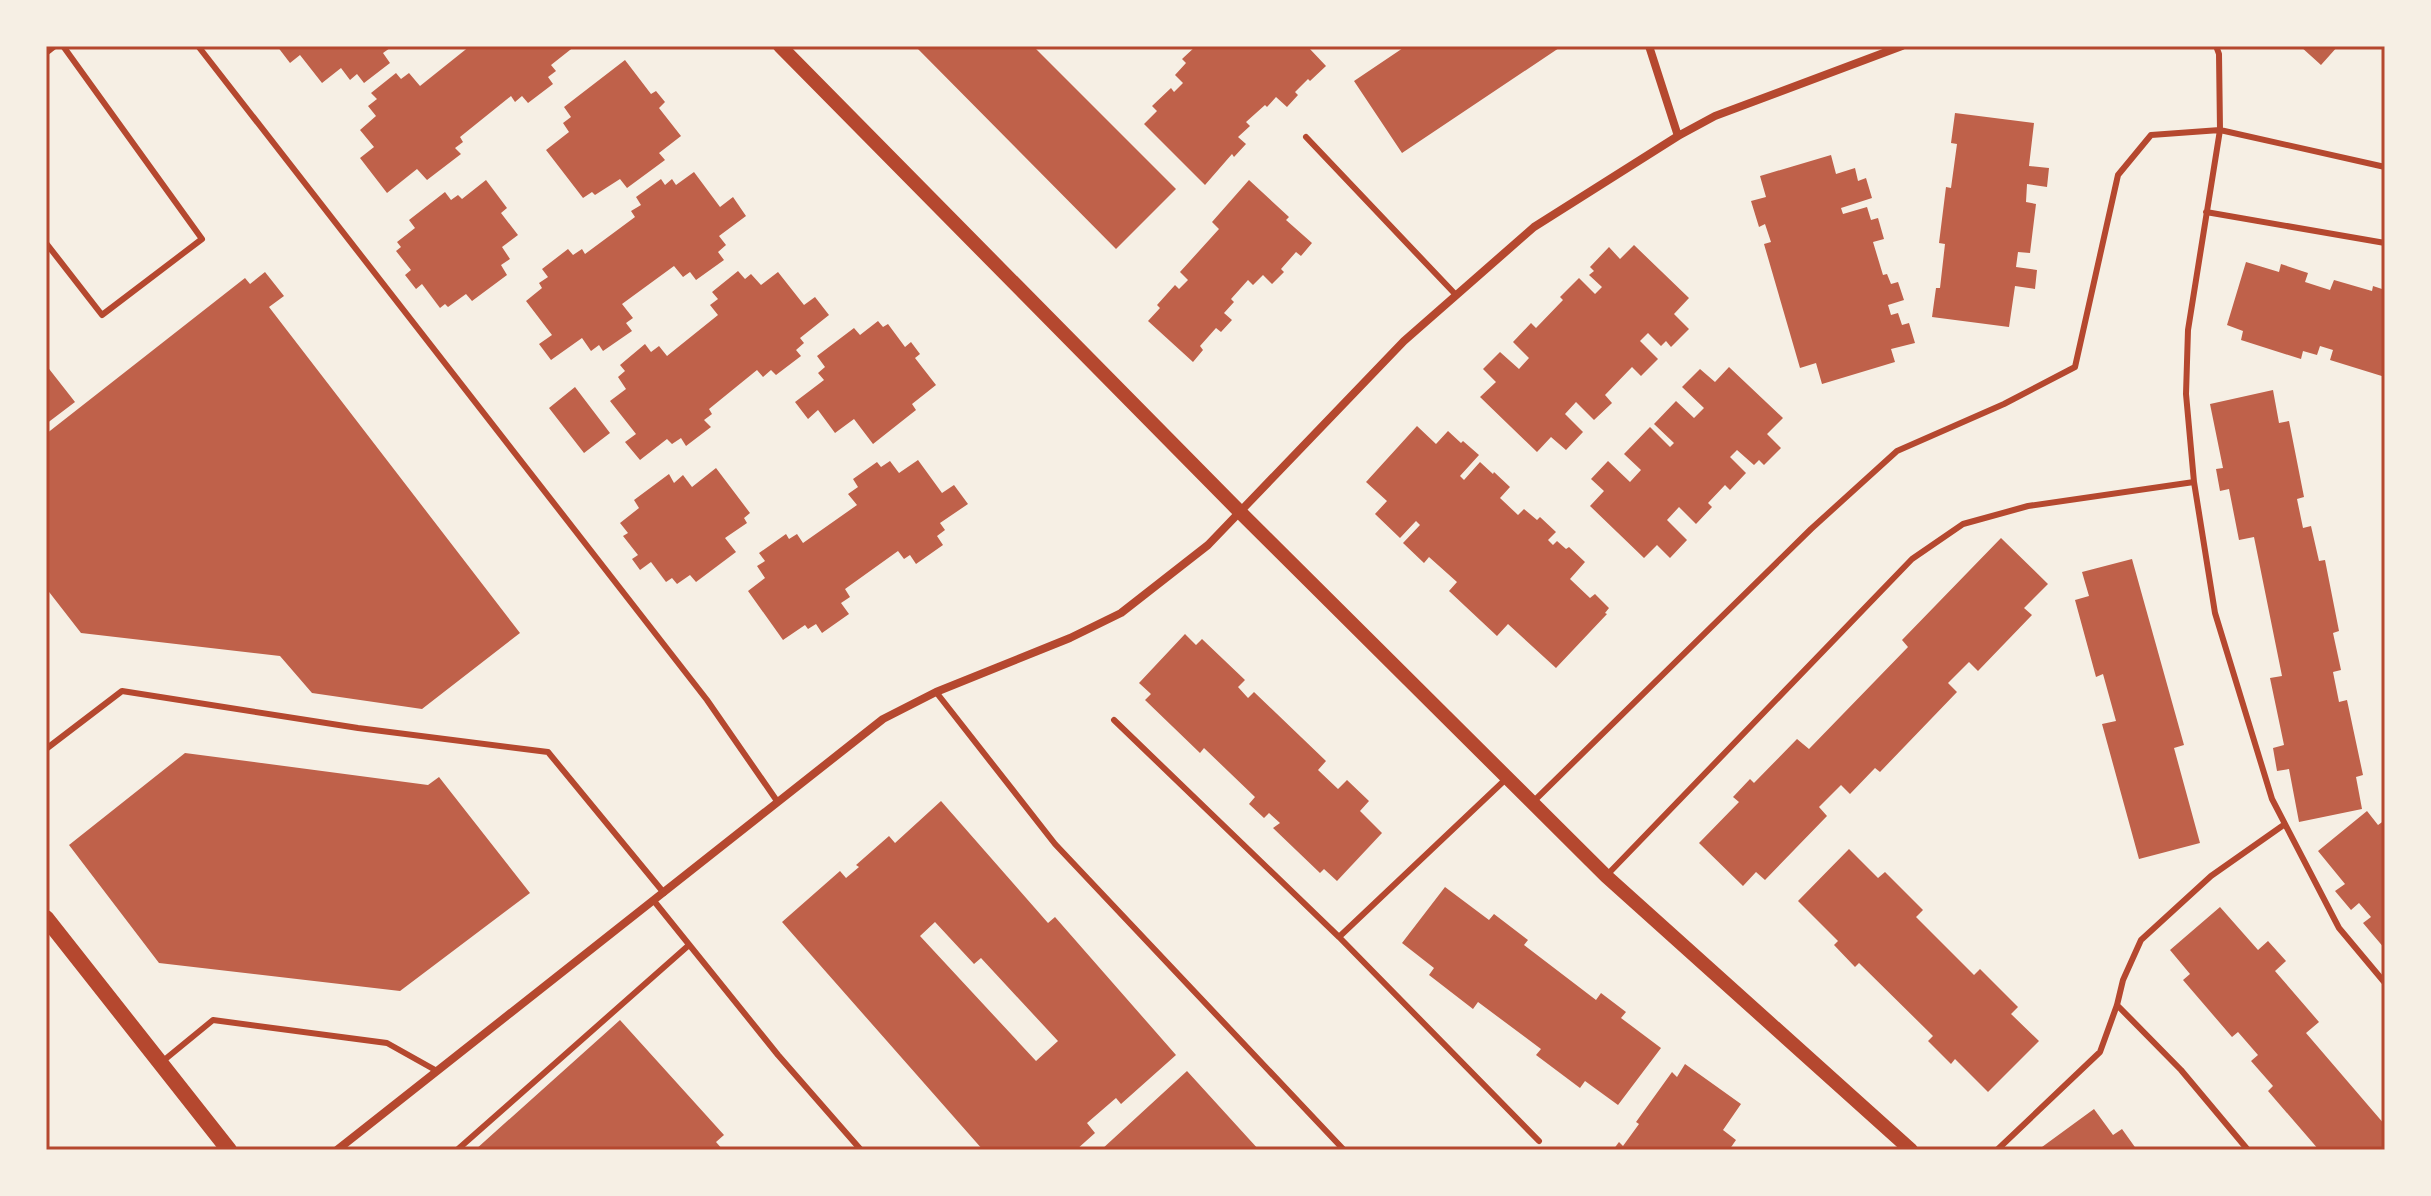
<svg xmlns="http://www.w3.org/2000/svg" width="2431" height="1196" viewBox="0 0 2431 1196" font-family="'PT Sans Narrow',sans-serif">
<style>
.building{fill:#bf614a;fill-rule:evenodd}
.lines{fill:none;stroke-linecap:round;stroke-linejoin:round}
.service{stroke:#b5482f;stroke-width:6}
.minor{stroke:#b5482f;stroke-width:8}
.tertiary{stroke:#b5482f;stroke-width:14}
.secondary{stroke:#b5482f;stroke-width:16}
.neatline{fill:none;stroke:#b5482f;stroke-width:3}
</style>
<rect width="100%" height="100%" fill="#f6efe4"/>
<path class="building" d="M277,46H389L390,48L383,53L390,63L364,83L357,74L350,80L341,68L322,83L300,55L290,63Z
M470,46H575L551,65L556,71L548,77L553,84L528,103L522,96L515,102L511,96L460,137L463,142L455,148L461,154L427,180L417,169L387,193L360,158L374,147L360,130L376,116L368,106L377,99L371,93L396,73L401,79L409,73L420,86Z
M915,46H1033L1176,189L1116,249Z
M1196,46H1312L1309,48L1326,66L1310,81L1308,79L1295,92L1298,95L1287,107L1276,97L1267,107L1265,105L1246,122L1250,126L1238,137L1246,144L1234,157L1232,154L1205,185L1144,124L1157,111L1152,106L1171,88L1174,92L1183,83L1175,75L1186,63L1182,59Z
M1406,46H1562L1402,153L1354,81Z
M2300,46H2338L2321,65Z
M625,60L651,94L656,91L665,102L659,108L681,136L659,153L665,160L627,188L620,179L595,195L592,192L583,198L546,150L569,132L563,123L571,117L564,107Z
M1955,113L2034,123L2029,166L2049,168L2047,187L2027,184L2026,202L2036,204L2030,253L2018,252L2016,267L2037,270L2035,289L2015,286L2009,327L1932,317L1936,288H1940L1945,244L1939,243L1946,187L1951,188L1957,144L1951,143Z
M1831,155L1836,174L1855,168L1858,181L1866,178L1872,198L1841,208L1843,214L1867,207L1871,220L1878,218L1884,239L1873,242L1883,275L1887,274L1891,284L1898,282L1904,300L1888,305L1891,315L1898,313L1902,325L1909,323L1915,343L1891,349L1895,362L1822,384L1816,363L1800,368L1764,244L1771,242L1765,224L1759,227L1751,201L1766,197L1760,176Z
M694,172L720,207L733,197L746,216L719,236L726,245L718,252L724,260L696,280L690,272L683,277L674,266L622,304L633,318L626,323L632,331L603,351L599,345L591,351L582,338L551,360L539,344L552,335L526,301L542,288L539,283L548,277L542,269L568,249L573,255L582,249L585,254L635,217L631,211L641,205L636,197L661,179L665,185L672,179L676,185Z
M486,180L507,208L501,213L518,235L502,247L510,259L501,265L507,275L472,301L466,294L448,307L445,304L440,308L422,284L416,289L405,275L411,270L396,251L401,247L397,242L415,228L409,220L445,192L451,200L458,195L462,199Z
M1249,180L1289,217L1286,220L1312,243L1301,256L1296,252L1281,269L1284,272L1272,284L1263,275L1253,285L1248,280L1231,299L1234,302L1224,313L1232,320L1221,332L1216,328L1200,346L1203,350L1193,362L1148,321L1160,308L1157,305L1175,285L1179,289L1188,280L1180,272L1219,229L1212,222Z
M1634,245L1689,298L1674,314L1689,329L1671,347L1666,341L1661,346L1648,333L1640,341L1658,359L1641,376L1632,367L1605,395L1612,403L1594,420L1576,402L1565,414L1583,432L1566,450L1551,437L1537,452L1480,397L1496,382L1483,369L1500,352L1519,369L1529,358L1513,342L1531,323L1536,328L1563,300L1560,297L1579,278L1595,294L1602,287L1589,275L1594,271L1590,267L1609,247L1620,259Z
M2246,262L2279,272L2281,264L2308,273L2305,282L2330,290L2334,280L2372,291L2373,286L2385,290V377L2330,360L2333,350L2320,346L2317,355L2303,351L2301,359L2241,340L2243,331L2227,325Z
M738,271L745,279L751,274L761,285L778,272L804,305L815,297L829,315L800,338L804,343L796,350L801,356L776,375L771,370L763,377L757,370L709,409L712,414L704,420L711,427L686,446L681,438L672,444L667,439L640,460L625,442L636,434L610,401L626,389L618,377L625,371L620,365L645,344L651,352L659,346L667,356L718,315L710,305L718,299L712,292Z
M265,272L284,296L269,307L520,633L422,709L312,693L280,656L81,633L46,588V434L245,278L250,284Z
M878,321L883,327L888,324L905,347L911,342L920,354L915,358L936,385L912,404L916,410L873,444L854,419L835,433L818,410L808,419L795,402L824,380L818,373L825,367L817,356L854,328L860,335Z
M46,365L75,402L46,424Z
M1729,367L1783,418L1767,434L1781,448L1764,465L1759,460L1754,465L1737,450L1730,457L1746,473L1730,490L1725,485L1708,503L1712,507L1696,524L1679,507L1667,520L1687,540L1670,558L1657,545L1644,558L1590,506L1604,491L1591,479L1608,461L1630,482L1641,470L1624,454L1650,427L1670,447L1674,443L1654,424L1676,401L1694,418L1704,408L1682,387L1700,369L1715,382Z
M575,387L610,433L584,453L549,408Z
M2273,390L2279,423L2289,421L2304,497L2297,499L2303,528L2311,526L2319,561L2325,560L2339,631L2333,633L2341,670L2333,672L2339,702L2347,700L2363,775L2356,777L2362,809L2299,822L2289,769L2277,771L2273,748L2284,745L2270,678L2282,676L2254,537L2239,540L2229,489L2220,491L2216,469L2223,468L2210,404Z
M1417,426L1436,444L1448,431L1461,443L1463,441L1479,455L1460,476L1464,480L1480,462L1493,474L1494,472L1510,487L1500,498L1518,515L1524,509L1537,520L1540,517L1556,532L1548,540L1553,545L1557,541L1566,549L1569,547L1585,562L1570,579L1590,598L1595,594L1609,608L1605,613L1607,614L1556,668L1508,624L1497,636L1449,591L1457,582L1429,557L1424,563L1403,543L1420,525L1416,521L1400,538L1375,514L1387,501L1366,482Z
M918,460L942,493L954,485L968,504L940,523L945,530L937,536L943,545L916,564L910,555L904,559L898,551L845,589L850,597L841,603L849,614L822,633L816,624L808,629L805,625L783,640L748,591L765,578L757,566L765,561L759,553L786,534L789,539L797,534L803,543L857,505L848,494L858,487L853,479L877,462L881,467L890,461L899,473Z
M716,468L750,513L744,518L747,523L725,538L736,552L696,582L690,575L677,584L672,578L666,582L651,562L640,570L632,559L638,555L623,536L628,533L620,523L639,508L634,500L669,474L674,483L683,475L692,487Z
M2001,538L2048,584L2024,608L2032,615L1978,671L1969,662L1948,683L1957,692L1880,772L1875,768L1850,794L1841,785L1819,807L1827,816L1765,880L1756,872L1743,886L1699,843L1739,802L1733,797L1750,779L1754,783L1797,739L1809,749L1908,647L1902,640Z
M2132,559L2184,745L2174,748L2200,843L2139,859L2102,724L2116,721L2103,674L2096,677L2075,600L2089,596L2082,572Z
M1185,634L1196,645L1202,639L1245,680L1238,687L1248,698L1254,692L1326,761L1318,770L1338,789L1347,780L1369,801L1360,811L1382,833L1337,881L1324,869L1320,873L1273,828L1280,823L1269,813L1264,818L1249,804L1255,797L1204,748L1200,753L1145,700L1151,694L1139,683Z
M185,753L428,785L439,777L530,893L400,991L159,963L69,845Z
M941,801L1048,923L1055,917L1176,1055L1121,1104L1116,1098L1087,1123L1095,1133L1076,1150L1069,1148L1066,1150H983L782,922L840,871L846,878L859,867L856,865L889,836L895,843ZM935,922L974,964L981,958L1058,1041L1036,1061L920,936Z
M2367,811L2378,825L2385,820V949L2363,923L2371,917L2359,903L2351,910L2335,891L2345,884L2318,851Z
M1849,849L1878,878L1885,872L1923,910L1916,917L1974,975L1980,969L2018,1007L2011,1014L2039,1041L1988,1092L1955,1059L1951,1064L1928,1041L1933,1036L1859,963L1855,967L1834,945L1838,941L1798,901Z
M1445,887L1489,920L1494,914L1528,940L1524,945L1596,1000L1601,993L1626,1012L1621,1018L1661,1048L1618,1105L1585,1081L1580,1088L1536,1055L1541,1049L1478,1002L1473,1009L1429,975L1434,968L1402,943Z
M2220,907L2258,950L2268,941L2286,961L2275,971L2319,1022L2306,1033L2385,1125V1150H2319L2268,1091L2273,1086L2251,1061L2258,1055L2238,1032L2232,1037L2183,980L2190,974L2170,950Z
M620,1020L724,1135L716,1142L723,1150H475Z
M1685,1064L1741,1104L1723,1130L1736,1140L1729,1150H1710L1707,1148L1706,1150H1613L1619,1142L1623,1146L1639,1124L1636,1122L1672,1072L1677,1077Z
M1187,1071L1259,1150H1101Z
M2094,1109L2113,1135L2122,1129L2137,1150H2045L2042,1147Z"/>
<g class="lines">
<path class="service" d="M198,46L707,700L777,801
M2216,46L2219,54L2220,130L2188,330L2186,394L2194,482L2215,613L2272,799L2339,928L2385,983
M46,53L55,46
M1306,137L1456,295
M2206,212L2385,243
M46,243L102,315L202,239L63,46
M2385,499V514
M936,692L1055,844L1344,1150
M1114,720L1339,937L1507,778
M46,749L122,691L358,728L548,752L664,893
M1534,801L1811,529L1897,451L2004,404L2075,367L2118,175L2151,135L2220,130L2385,167
M1607,875L1912,559L1963,524L2028,506L2194,482
M654,901L778,1055L861,1150
M1339,937L1539,1141
M2117,1005L2181,1070L2248,1150
M163,1061L213,1020L387,1043L437,1071
M457,1150L689,945
M1997,1150L2100,1052L2117,1005L2123,980L2141,940L2211,876L2285,824"/>
<path class="minor" d="M1649,46L1678,136
M337,1150L883,719L936,692L1070,638L1121,613L1208,545L1404,341L1534,227L1678,136L1715,116L1902,46"/>
<path class="tertiary" d="M780,46L1240,512L1606,876L1911,1150"/>
<path class="secondary" d="M46,918L229,1150"/>
</g>
<rect width="2431" height="1196" fill="none" stroke="#f6efe4" stroke-width="96"/>
<rect x="48" y="48" width="2335" height="1100" class="neatline"/>
</svg>
